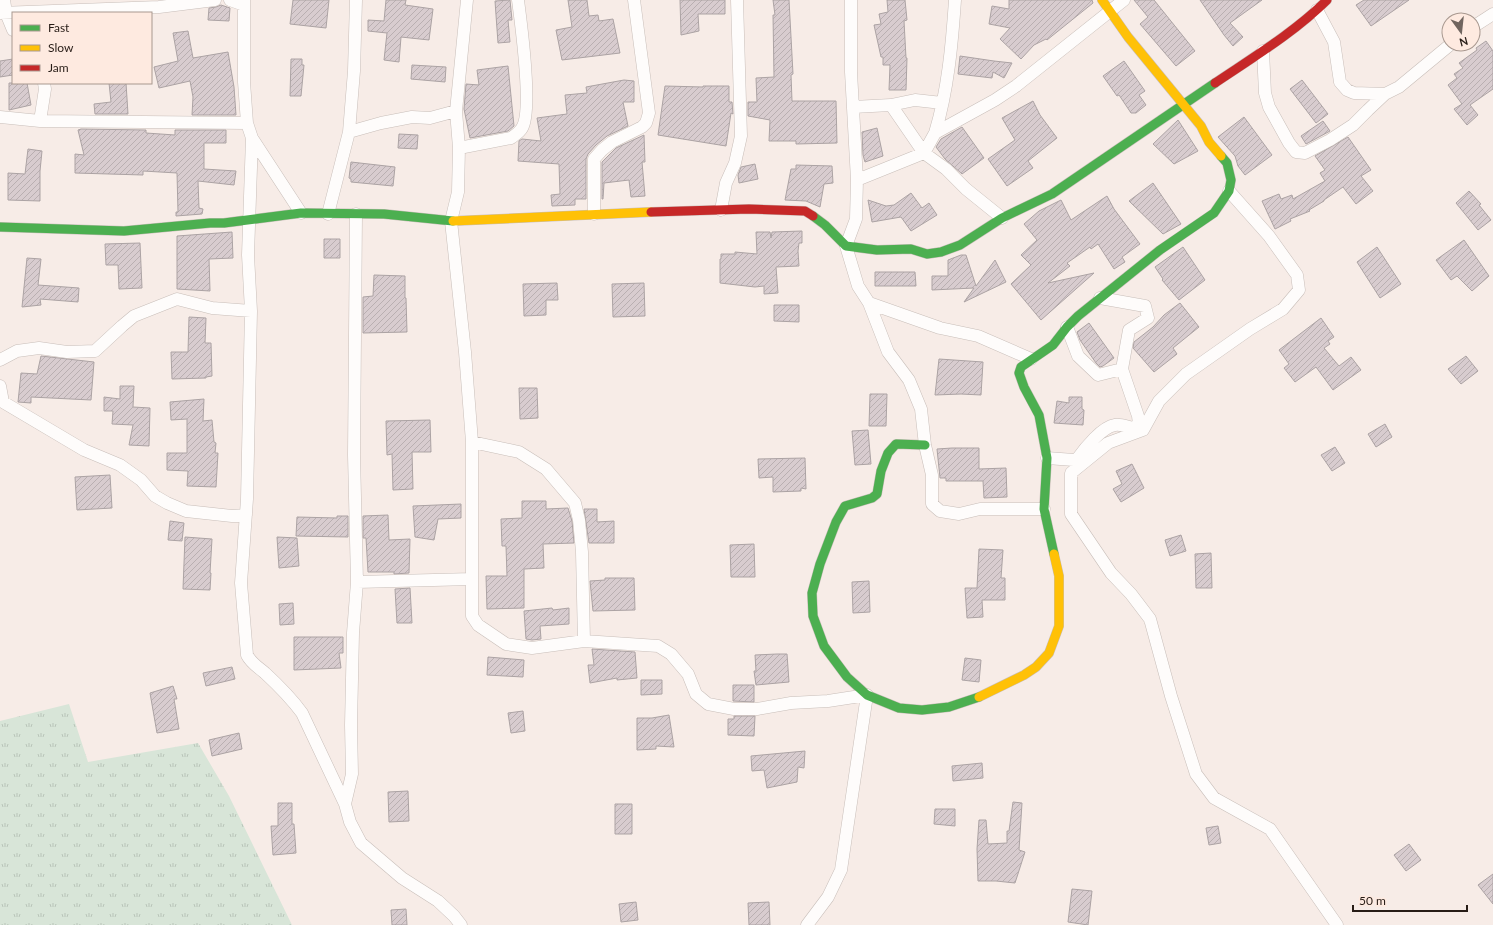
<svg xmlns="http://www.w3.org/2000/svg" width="1493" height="925" viewBox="0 0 1493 925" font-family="Lato,sans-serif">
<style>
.grass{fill:url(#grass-tufts)}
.building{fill:url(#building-hatch);stroke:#aca3a4}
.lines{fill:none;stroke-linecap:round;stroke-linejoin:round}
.street-casing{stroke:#c8beb9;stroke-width:13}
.fast-casing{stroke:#c8beb9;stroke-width:10}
.slow-casing{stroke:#c8beb9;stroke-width:10}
.jam-casing{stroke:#c8beb9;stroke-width:10}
.street{stroke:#fefcfb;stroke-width:12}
.fast{stroke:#4caf50;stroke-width:9}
.slow{stroke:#ffc107;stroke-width:9}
.jam{stroke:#c62828;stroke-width:9}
</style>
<defs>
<pattern id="grass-tufts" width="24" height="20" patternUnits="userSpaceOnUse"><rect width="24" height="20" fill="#d8e5d8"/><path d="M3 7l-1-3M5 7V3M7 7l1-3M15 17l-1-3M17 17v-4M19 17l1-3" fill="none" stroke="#b9c4b9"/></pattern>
<pattern id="building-hatch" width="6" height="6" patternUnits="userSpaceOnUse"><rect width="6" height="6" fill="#d8cccf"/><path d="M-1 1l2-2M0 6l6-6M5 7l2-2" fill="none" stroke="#b9afb1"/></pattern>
</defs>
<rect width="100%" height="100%" fill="#f7ece7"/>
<path class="grass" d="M69,704L88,762L198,743L229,796L292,925H0V721Z"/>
<path class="building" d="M293,0H329L326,28L290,24Z
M386,0H406L405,5L433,9L429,40L401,37L399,62L384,60L387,33L368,31V20L384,21Z
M510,0L512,20H508L510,42L498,43L495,1Z
M568,0H587L589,16L598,15L599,21L613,19L620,53L562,60L556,30L572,27Z
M680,0H725V14H698L699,31L681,35Z
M773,0H789L793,74L791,75L792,101H836L837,143L796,144V141H769L770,120L748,116V102H757L756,78L774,77L773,15H775Z
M887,0H905L907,20L904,21L906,58H907L906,90H889L890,65H883V57H881L874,25L881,24L879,14L888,12Z
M1009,0H1092L1093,3L1047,40L1046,39L1034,45L1021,59L1000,39L1010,28L989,24L992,6L1009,9Z
M1134,0H1154L1195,51L1176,66L1140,24L1148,17Z
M1200,0H1262L1230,23L1243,37L1233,46L1224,35Z
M1364,0H1409L1371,26L1356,5Z
M221,5L230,8L229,21L208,20L209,8L216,7Z
M188,31L193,58L228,52L234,87L236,115H192L193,97L190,81L159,88L154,67L178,61L173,33Z
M1486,41L1493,51V89L1470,105L1478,115L1467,125L1454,109L1462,104L1448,85L1457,78L1454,74L1463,68L1459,63L1477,50L1476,48Z
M960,56L994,61L1012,63L1004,78L993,72L992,78L958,74Z
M13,59V75L0,77V61Z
M291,59H302V65H304L301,96H290Z
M1124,61L1145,91L1139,95L1146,105L1136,113H1131L1119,95L1117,96L1103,76Z
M412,65L446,67L445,82L411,79Z
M508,66L514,126L508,131L470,138L464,109L466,84L479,85L477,70Z
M624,80L634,81V102H623L628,126L607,136L596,145L588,154L586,159V199H575V205L552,206L551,195L560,194L559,164L518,161L519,141L522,139L541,141L537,118L567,114L565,95L587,93L586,87Z
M1302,80L1328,114L1316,123L1290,89Z
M9,83H27L31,105L9,110Z
M109,83H126L128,114H95L94,104L111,102Z
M665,86L703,87V86H729V102H732L733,114L731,113L726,146L658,135Z
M1033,101L1040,115L1057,138L1028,161L1033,168L1007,186L988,159L1015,140L1002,118Z
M1244,117L1272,155L1245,175L1238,166L1235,156L1218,137Z
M1178,120L1198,151L1174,164L1153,144Z
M1323,121L1330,131L1306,144L1301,136Z
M962,127L984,158L962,174L945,159L936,147L941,139Z
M877,128L883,156L865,162L863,155L862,132Z
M81,129L146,130V133L175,135V130H226V143H204V169L236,171L234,185L198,181L199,208L203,209L202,214L176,216V212H178L177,173L143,171V175L75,173V154L84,155L78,130Z
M399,134L418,135L417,149L398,148Z
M644,135L645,162H642L645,196L631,197L629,180L604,183L603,199H602V162L616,148Z
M1348,137L1371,170L1361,176L1373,191L1356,204L1343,187L1324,200V201L1309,210L1310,211L1290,219L1291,221L1275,229L1262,201L1279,194L1281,199L1292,195L1293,199L1325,181L1320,173L1325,170L1315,156Z
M28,149L42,151L40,171V201L8,200V173L25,174Z
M351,162L395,167L393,186L351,182V179L349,178Z
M755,164L758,179L739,183L738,175L741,167Z
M796,165L832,166L833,183L824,184L820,207L806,201L785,200L791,169H796Z
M1153,183L1181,224L1163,234L1129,201Z
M1469,191L1481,204L1479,205L1491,220L1478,230L1456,203Z
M911,193L922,208L929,203L937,215L911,231L901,217L872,222L868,200L886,206L894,205Z
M1107,196L1114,209L1140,244L1122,257L1125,262L1114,269L1098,244L1091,249L1090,247L1067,263L1070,266L1048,283L1094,273L1041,320L1011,284L1031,265L1021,255L1037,240L1024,224L1039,211L1061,200L1071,220Z
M802,231V243H799L798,251L799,266L776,267L778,293L764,294V286L755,287L720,283V259H721V254H735V252L757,254L756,232H770L771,238L772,232Z
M232,232L233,258L209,259L210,291L177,289V236Z
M324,239H340V258H324Z
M1464,240L1489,276L1472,291L1457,276L1451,280L1436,260Z
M140,243L142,288L119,289L118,265H106L105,244Z
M1183,247L1205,280L1179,300L1162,280L1163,279L1155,267Z
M1377,247L1401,284L1380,298L1357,262Z
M961,255H966L976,286L995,260L1006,282L964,302L974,288L932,290V276H948V260Z
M27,258L41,259L38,285L79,288L78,302L40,299L41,305L22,307Z
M875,272H915L916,286H875Z
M374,275L405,276V298H406L407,332L363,333V297L373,296Z
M557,283L558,300H546V315L524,316L523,284Z
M644,283L645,316L613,317L612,284Z
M1180,303L1199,327L1173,348L1177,354L1154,372L1133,348L1134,342L1153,327L1164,315Z
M774,305H799V322L774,321Z
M189,317L206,318L205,343H211L212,376L206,377V378L172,379L171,352H188Z
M1321,318L1334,337L1328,341L1330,344L1324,348L1339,366L1351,357L1361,370L1333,390L1316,367L1295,382L1284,368L1289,364L1279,350Z
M1089,323L1114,358L1103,366L1100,367L1096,363L1080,340L1077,332Z
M41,356L94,362L91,400L31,397V403L18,402L21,373L37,374Z
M1466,356L1478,371L1461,384L1448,369Z
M939,359L983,362L981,395L961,394L935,395Z
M120,386H134L133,407L150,408L149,446L129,445L133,425L112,424L113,411H104V397L120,399Z
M519,388H537L538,418L520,419Z
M870,394H887L886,426H869Z
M1069,397H1082V409L1084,410L1083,425L1054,423L1057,401L1069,403Z
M204,399L203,421L212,420L214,442L216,443L215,453H218L216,487L187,486L188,471L167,470V453H187V419L171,420L170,402Z
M430,420L431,452H412L413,489L393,490L392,454L387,455L386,421Z
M1385,424L1392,437L1376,447L1368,434Z
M868,430L871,464L855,465L852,431Z
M1335,447L1345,463L1332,471L1321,455Z
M952,448H979V469L1006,468L1007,497L984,498L983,481H946V478H940L937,449Z
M805,458L806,489L801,488V491L773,492V477L759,478L758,459Z
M1132,464L1144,488L1121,502L1113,489L1122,484L1116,471Z
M110,475L112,508L77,510L75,477Z
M522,501H546V509L568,508L572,521L574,543L543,544L544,568L524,569V608L487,609L486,576H507L506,546H502L501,519L522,518Z
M461,504V518L438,519L434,540L415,537L413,506Z
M584,509H597V522L614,521V543H589Z
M388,515L389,540L410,539L409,573L394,574V572H368L366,538H363V516Z
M337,516H348V537L296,536L297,517L337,518Z
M170,521L184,523L182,541L168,540Z
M1181,535L1186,551L1170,556L1165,540Z
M185,537L212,539L210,573H211L210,590L183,589Z
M277,537L297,538L299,566L279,568Z
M754,544L755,577H731L730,545Z
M979,549L1003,550L1001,578H1005V600H982L983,617L967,618L965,588H977Z
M1211,553L1212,588H1196L1195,554Z
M605,578H634L635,610L593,611L590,581L605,580Z
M869,581L870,612L853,613L852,582Z
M410,588L412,623H397L395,589Z
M293,603L294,624L280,625L279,604Z
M552,608L553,610L569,608V624L540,626L541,639L532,640L526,639L524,611Z
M294,637H343V653H339L341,668L294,670Z
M592,649L635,652L637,678L617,680V678L590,683L588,665H594Z
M777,654H787L789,682L756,685L754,671H756L755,655Z
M488,657L524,660L523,677L487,675Z
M965,658L981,660L979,682L962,680Z
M232,667L235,679L206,686L203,673Z
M641,680H662V694L641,695Z
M733,685H754V702L733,701Z
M173,686L177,699H174L179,729L157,733L150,693Z
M523,711L525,731L511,733L508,713Z
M669,715L674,747L656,746V749L637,750V718H652Z
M734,716H755L754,736L728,735V719H734Z
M239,733L242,749L212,756L209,740Z
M805,751L804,768L798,767L797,782L767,788L764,770L752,771L751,756Z
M982,763L983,778L953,781L952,766Z
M408,791L409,821L389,822L388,792Z
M1013,802L1022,803L1019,850L1025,852L1015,883L996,881H978L977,849L979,820H986L988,844L1007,843V831H1009Z
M278,803H292V824H294L296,853L273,855L271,826H278Z
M615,804H632V834H615Z
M935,809H955V826L934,824Z
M1218,826L1221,843L1209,845L1206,828Z
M1409,844L1421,860L1406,871L1394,855Z
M1493,874V904L1478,885Z
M1072,889L1092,891L1088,925L1068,922Z
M636,902L638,920L621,922L619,904Z
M769,902L770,925H749L748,903Z
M406,909L407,925H392L391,910Z"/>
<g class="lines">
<defs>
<path id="street" d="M4,0L6,13L13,30
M230,0L244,5
M244,0V82L247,123L252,138L301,213
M467,0L456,111L459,148L458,192L451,221L465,352L472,442V616L478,625L506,644L532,648L584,641L658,646L671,654L688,674L696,694L708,704L734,709H757L791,703L828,701L867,695L841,870L828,897L807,925
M851,0V72L857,180
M1317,10L1334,42L1340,82L1347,90L1354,93L1385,94L1399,87L1451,44
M0,13L159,7L215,0
M1473,27L1493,14
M1263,51L1265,93L1269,107L1289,143L1296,152L1305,153L1330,140L1353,125L1368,110L1385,94
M891,105L915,100L942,103
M853,107L891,105L924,153L946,169L966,189L1002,218
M0,117L40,121L247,123
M40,121L45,89L44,83
M349,132L381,123L412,117L430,118L456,111
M935,133C948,90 952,44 955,0
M252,138L248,255L251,311L247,499L241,583L247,655C251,663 258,667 265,673C278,685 291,698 302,713L345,804L350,822L361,843L402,878L438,901L454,916L461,925
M459,148L511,138C515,135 520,132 522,128C533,111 521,23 518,0
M1229,191L1269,236L1297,275L1299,290L1283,309L1250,329L1186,374L1159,401L1143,430L1108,443L1071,473V514L1111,573L1131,594L1150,619L1171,696L1196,774L1214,798L1270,829L1337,925
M721,210L726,183L735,163L741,136L737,0
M328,214L349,132L354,71L356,0
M594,214V159L602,150L612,142L642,127L646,123L649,113L634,0
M1100,298L1145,306L1148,318L1129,330L1122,369
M869,303L940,328L978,336L1031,359
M0,360L17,351L39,348L67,352L95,351L122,326L134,316L177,299L212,308L251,311
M0,386L3,402L84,450L120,465L141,480L155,496L167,503L186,511L232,516L246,515
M472,442L519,452L546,469L575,503L579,520L582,552L584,641
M1047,458L1074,460L1078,458C1085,448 1102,427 1115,425C1121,424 1128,427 1133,428L1139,424L1138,416L1122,369L1098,375L1078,356L1067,327
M1044,509H980L959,514L940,511L932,504V475L925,445L921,409L909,380L888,352L869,303L858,286L846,246L856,219L857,180L924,153L935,133L995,100L1016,86L1124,0
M357,582L472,579
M345,804L352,774L351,725L353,633L357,582L354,455L356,214"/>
<path id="fast" d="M813,216L825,225L846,246L877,250L911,249L927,254L941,252L960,245L1002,218L1052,194L1215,83
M0,227L124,231L210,223H224L301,213L384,214L453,221
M925,445L896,444L888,453L881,471L877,494L872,498L845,506L836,522L820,564L812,593L813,616L824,646L847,677L867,695L899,708L922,710L949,707L979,697
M1054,554L1044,509L1047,458L1039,415L1024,387L1019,373L1021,367L1053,345L1067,327L1078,316L1160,250L1214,213L1229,191L1231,180L1227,163L1221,156"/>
<path id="slow" d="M1102,0L1128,37L1201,126L1209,142L1221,156
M453,221L651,212
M979,697L1024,675L1036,667L1049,653L1059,626V576L1054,554"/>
<path id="jam" d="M1215,83C1252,58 1295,32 1327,0
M651,212L749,209L805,211L813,216"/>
</defs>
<use href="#street" class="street-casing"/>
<use href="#fast" class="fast-casing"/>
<use href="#slow" class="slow-casing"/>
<use href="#jam" class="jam-casing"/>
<use href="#street" class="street"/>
<use href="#fast" class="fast"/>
<use href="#slow" class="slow"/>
<use href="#jam" class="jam"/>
</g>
<rect x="12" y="12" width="140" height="72" fill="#feeae0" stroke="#a8988f"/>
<rect x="20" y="25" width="20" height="6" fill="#4caf50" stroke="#a8988f"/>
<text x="48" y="32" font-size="12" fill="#271c16">Fast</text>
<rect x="20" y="45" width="20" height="6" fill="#ffc107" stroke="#a8988f"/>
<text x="48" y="52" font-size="12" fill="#271c16">Slow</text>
<rect x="20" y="65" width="20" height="6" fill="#c62828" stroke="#a8988f"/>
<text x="48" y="72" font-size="12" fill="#271c16">Jam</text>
<g transform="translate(1461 32) rotate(165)"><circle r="19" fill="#feeae0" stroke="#a8988f"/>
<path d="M0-3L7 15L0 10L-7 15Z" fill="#70655f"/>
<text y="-6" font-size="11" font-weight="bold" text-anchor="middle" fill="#271c16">N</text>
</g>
<path d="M1353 905v6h114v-6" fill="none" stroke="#271c16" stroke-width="2"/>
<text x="1359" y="905" font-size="12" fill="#271c16" stroke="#feeae0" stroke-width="3" paint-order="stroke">50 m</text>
</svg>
